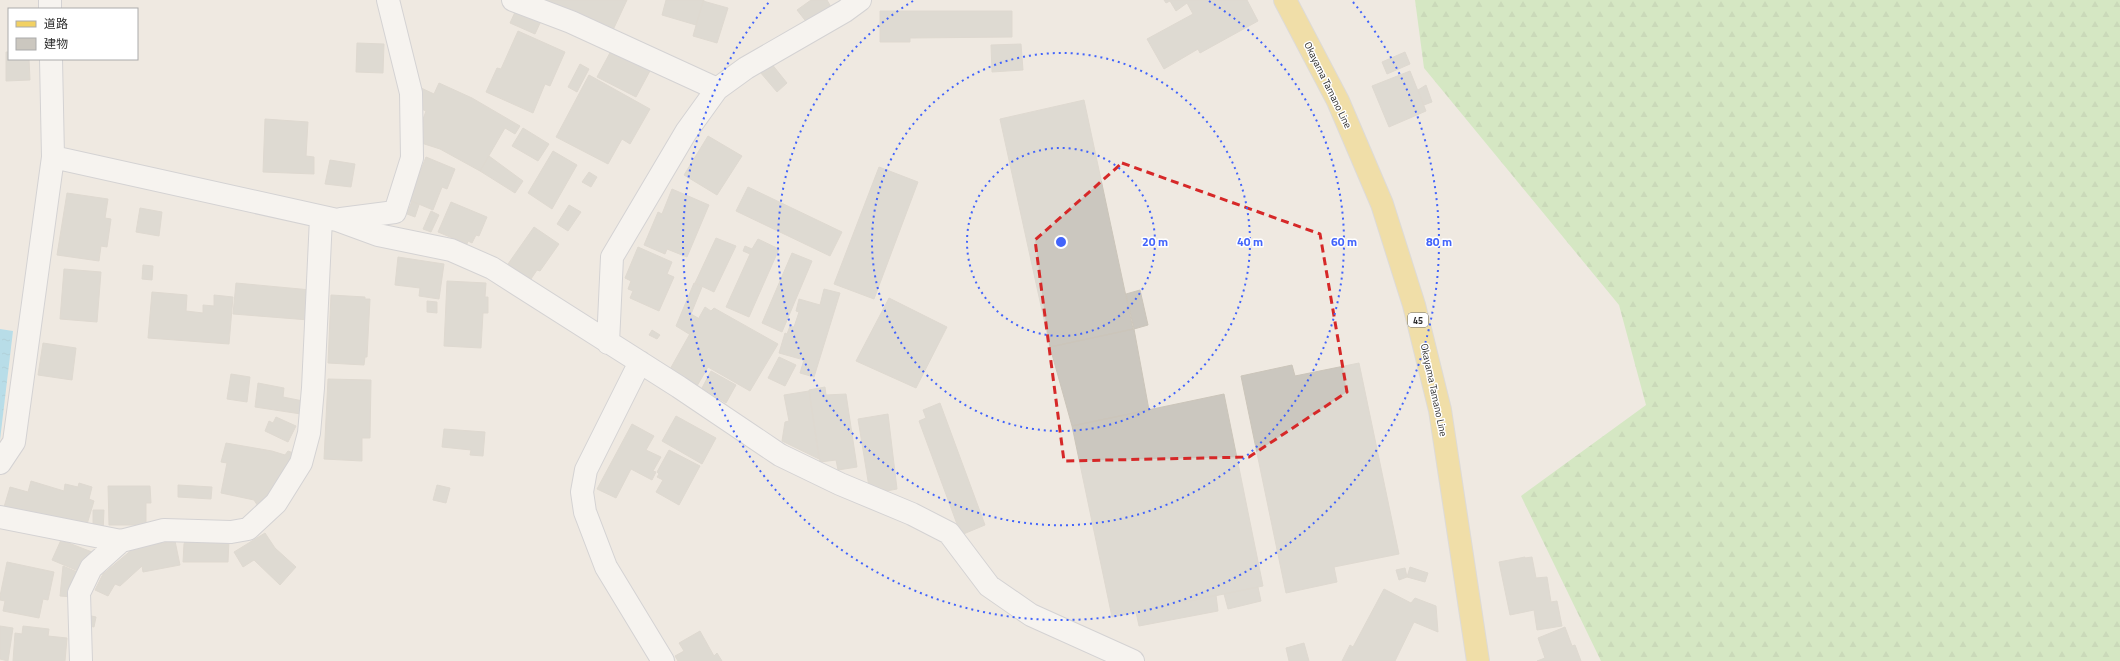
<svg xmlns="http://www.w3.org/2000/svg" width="2120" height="661" viewBox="0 0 2120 661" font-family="'Titillium Web','Noto Sans JP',sans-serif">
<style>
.forest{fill:url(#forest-firs)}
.water{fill:url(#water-ripples)}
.building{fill:#cbc7bf;stroke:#cbc5ba}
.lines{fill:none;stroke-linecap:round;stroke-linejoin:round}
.minor-casing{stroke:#b4b7c1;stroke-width:24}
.major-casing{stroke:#c9c9c9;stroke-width:24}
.minor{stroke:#fff;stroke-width:22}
.major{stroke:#f2d163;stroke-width:22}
.marked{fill:none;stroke:#d62828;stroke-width:3;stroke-dasharray:8 5;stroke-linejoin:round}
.ring{fill:none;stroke:#4264fb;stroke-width:2;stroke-dasharray:2 4}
.labels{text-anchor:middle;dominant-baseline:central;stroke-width:3;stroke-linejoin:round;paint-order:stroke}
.shield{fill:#fff;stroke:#6d6d6d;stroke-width:1}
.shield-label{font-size:9px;font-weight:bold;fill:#2e2e2e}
.street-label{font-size:10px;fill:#2e2e2e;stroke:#fff}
.centre{fill:#4264fb;stroke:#fff;stroke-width:2}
.ring-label{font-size:12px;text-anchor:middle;font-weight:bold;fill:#4264fb;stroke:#fff;stroke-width:3;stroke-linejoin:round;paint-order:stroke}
</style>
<defs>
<pattern id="forest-firs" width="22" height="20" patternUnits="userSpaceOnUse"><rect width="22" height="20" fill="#b6e59e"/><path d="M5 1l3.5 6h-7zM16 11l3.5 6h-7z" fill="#9dc588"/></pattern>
<pattern id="water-ripples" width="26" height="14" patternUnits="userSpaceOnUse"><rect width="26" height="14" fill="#75cff0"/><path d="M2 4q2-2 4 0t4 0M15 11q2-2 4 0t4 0" fill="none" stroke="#66b2ce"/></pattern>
</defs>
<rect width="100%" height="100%" fill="#efe9e1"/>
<path class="forest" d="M1415,0H2120V661H1601L1521,496L1646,405L1619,305L1424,68Z"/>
<path class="water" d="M0,329L13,331L0,440Z"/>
<path class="building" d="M533,0H627L613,30Z
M666,0H704L696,25L662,15Z
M811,0H827L831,7L808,24L797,10Z
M1164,0H1247L1258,21L1200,53L1198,49L1164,69L1147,39L1193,14L1187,3L1176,11L1170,1L1166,3Z
M703,1L728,8L717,43L693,36Z
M516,10L541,21L535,34L510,23Z
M880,11H1012V37L910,38V42H880Z
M518,31L565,52L550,86L545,84L533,113L486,92L497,68L501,69Z
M357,43L384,44L383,73L356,72Z
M1021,44L1023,70L992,72L991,45Z
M612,49L651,69L636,97L597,77Z
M6,52H9V59H29L30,80L6,81Z
M1405,52L1410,64L1387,74L1382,62Z
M771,63L787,83L777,92L760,72Z
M580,64L589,69L577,92L568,87Z
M1410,71L1426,111L1389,127L1372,86Z
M589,75L650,109L630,144L622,139L608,164L556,137Z
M439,83L472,98L520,126L515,134L505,128L480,171L440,149L415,141L426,111L419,108V87L434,94Z
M1426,85L1432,102L1424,105L1418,90Z
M1084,100L1133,329L1050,347L1000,119Z
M265,119L308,122L306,156L314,157V174L263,172Z
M523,128L549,144L538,161L512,146Z
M708,136L742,156L717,195L684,175Z
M553,151L577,165L552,209L528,193Z
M489,156L523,181L515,193L480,171Z
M426,157L455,169L447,189L442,187L433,210L409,200Z
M330,160L355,164L351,187L325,184Z
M879,167L918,182L874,299L834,284Z
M589,172L597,177L591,187L582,182Z
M748,187L842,232L830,256L736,211Z
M672,189L709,205L687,257L667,249L665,254L644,245L658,212L662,214Z
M67,193L108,199L105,218L111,219L107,247L101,246L99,261L57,255Z
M412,201L419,205L415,217L407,214Z
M451,202L487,217L479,236L476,235L472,243L468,241L467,244L438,232Z
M569,205L581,212L568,231L557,224Z
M140,208L162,212L159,236L136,232Z
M431,211L439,215L431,232L423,229Z
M534,227L559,244L540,271L537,270L531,279L508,264Z
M716,238L736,246L714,292L695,283Z
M758,239L779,249L749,317L726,307L750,254L743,251L745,246L752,249Z
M638,247L672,262L667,274L674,277L659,311L630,298L633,291L628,289L631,281L625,278Z
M792,253L812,261L782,332L762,323Z
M398,257L444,264L439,299L419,296L420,288L395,285Z
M143,265L153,266L152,280L142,279Z
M64,269L101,272L97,322L60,319Z
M447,281L486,283L485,297H488V313H483L481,348L444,346Z
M236,283L311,290L309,320L233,314Z
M694,283L702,287L691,314L698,318L689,334L676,326Z
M824,289L840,293L814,377L800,373L804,360L779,353L785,333L787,334L790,326L794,327L799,312L796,311L799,299L820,305Z
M1140,290L1148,325L1134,329L1126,294Z
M152,292L187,295L186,311L203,313V305L214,306V295L233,297L229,344L148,338Z
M331,295L365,297V299H370L367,357H365L364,365L328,363Z
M889,298L947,327L916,388L856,361Z
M427,301L437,302V313L427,312Z
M705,307L711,311L714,308L778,344L750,391L708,367L697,386L669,371Z
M1134,329L1149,410L1072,426L1050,347Z
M652,330L660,335L657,339L649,335Z
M43,343L76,348L72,380L38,375Z
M779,357L796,365L785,386L768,378Z
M1359,363L1399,554L1334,567L1337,582L1286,593L1241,376L1292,365L1295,376Z
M711,371L736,385L726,403L702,388Z
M231,374L250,377L247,402L227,399Z
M328,379L371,380L370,438H362V461L324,459Z
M258,383L284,388L283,397L303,401L301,414L255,407Z
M825,387L826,395L846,394L857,467L838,470L836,460L820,462L809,390Z
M809,391L819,459L782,441L785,422L789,421L784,395Z
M1224,394L1263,586L1112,617L1072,426Z
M940,403L985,525L961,535L919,421L926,418L923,410Z
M888,414L897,489L881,492L869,487L858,419Z
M676,416L716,438L702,464L662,441Z
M276,417L296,426L288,442L265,431L269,421L273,423Z
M632,424L654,436L646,450L661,457L653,471L656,472L652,480L631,469L616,498L597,489Z
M444,429L485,432L483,456L470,455L471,450L442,447Z
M226,443L272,451L285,455L288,451L296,454L263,514L254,500L221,493L227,463L221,462Z
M669,450L700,466L679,505L656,492L663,480L657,477L659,474L657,472Z
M31,481L64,491L65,484L78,487L79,483L92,487L89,499L94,501L85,531L4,507L10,487L28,492Z
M178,485L212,487L211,499L178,497Z
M437,485L450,488L446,503L433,500Z
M108,486H150L151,503H146V525H109Z
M93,510H104L103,532H93Z
M265,533L275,548L296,567L280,585L254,560L243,567L234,552Z
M186,539L229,540L228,562H183L184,544Z
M61,540L92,552L83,573L52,560Z
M175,541L180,565L143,572L142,566L120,586L115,584L108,596L95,590L103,574L134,548Z
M1525,557V558L1532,557L1536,578L1547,577L1551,602L1557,601L1562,626L1537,630L1534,610L1510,615L1499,562Z
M7,562L54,572L48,600L43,599L39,618L3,611L5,601L0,600V596Z
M63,566L82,574L73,597L60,596Z
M1410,567L1428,573L1425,582L1407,577Z
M1405,568L1407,577L1399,580L1396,570Z
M1258,587L1261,601L1228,609L1224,594Z
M1384,589L1411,603L1415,598L1436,606L1438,632L1414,622L1395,661H1342L1350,645L1353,647Z
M1216,595L1218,611L1139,626L1136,612Z
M87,615L96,617L94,627L85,625Z
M0,626L13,628L8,661L0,659Z
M23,626L49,629L48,636L67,638L65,661H13L15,633L22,634Z
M1565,627L1572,646L1575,645L1581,661H1537L1545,658L1538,638Z
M700,631L714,656L717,653L722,661H678L675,656L684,651L679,643Z
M1304,643L1309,661H1289L1286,648Z"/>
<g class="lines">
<defs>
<path id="minor" d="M50,0V9
M513,0L571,22L717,89
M51,59L53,157L337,220L378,235L451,250L492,268L679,387L780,455L840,484L912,514L949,533L989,586L1031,615L1133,661
M341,219L395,212L412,158L411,93L388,0
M608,343L612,257L686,132L717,89L746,68L845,11L860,0
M640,362L586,470L582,492L585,512L606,567L663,661
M0,463L14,442L53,157
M0,517L121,541
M81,661L79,593L91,568L121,541L164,530L231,532L248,529L276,503L301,463L309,433L313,388L321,218"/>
<path id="major" d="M1285,0L1338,101L1382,204L1414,305L1440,410L1478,661"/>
</defs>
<use href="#minor" class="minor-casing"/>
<use href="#major" class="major-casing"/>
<use href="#minor" class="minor"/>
<use href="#major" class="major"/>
</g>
<path d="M0 0H2120V661H0ZM1122,163L1320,234L1347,392L1249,457L1064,461L1035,240Z" fill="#efe9e1" fill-opacity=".55" fill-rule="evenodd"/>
<path class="marked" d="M1122,163L1320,234L1347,392L1249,457L1064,461L1035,240Z"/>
<g class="ring">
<circle cx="1061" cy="242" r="94"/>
<circle cx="1061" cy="242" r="189"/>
<path d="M1209 1A283 283 0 1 1 913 1"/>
<path d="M1353 2A378 378 0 1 1 769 2"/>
</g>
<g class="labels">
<rect class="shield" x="1408" y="313" width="20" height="14" rx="3"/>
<g class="shield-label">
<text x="1418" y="320">45</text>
</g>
<g class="street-label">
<text transform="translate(1328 85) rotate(64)">Okayama Tamano Line</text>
<text transform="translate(1434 390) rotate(78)">Okayama Tamano Line</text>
</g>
</g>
<circle cx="1061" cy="242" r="6" class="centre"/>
<g class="ring-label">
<text x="1155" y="246">20 m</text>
<text x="1250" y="246">40 m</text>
<text x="1344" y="246">60 m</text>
<text x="1439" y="246">80 m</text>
</g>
<rect x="8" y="8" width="130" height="52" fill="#ffffff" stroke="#ababab"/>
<rect x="16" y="21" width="20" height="6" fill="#f2d163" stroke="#ababab"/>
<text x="44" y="28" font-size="12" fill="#2e2e2e">道路</text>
<rect x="16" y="38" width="20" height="12" fill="#cbc7bf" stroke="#ababab"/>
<text x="44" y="48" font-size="12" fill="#2e2e2e">建物</text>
</svg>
